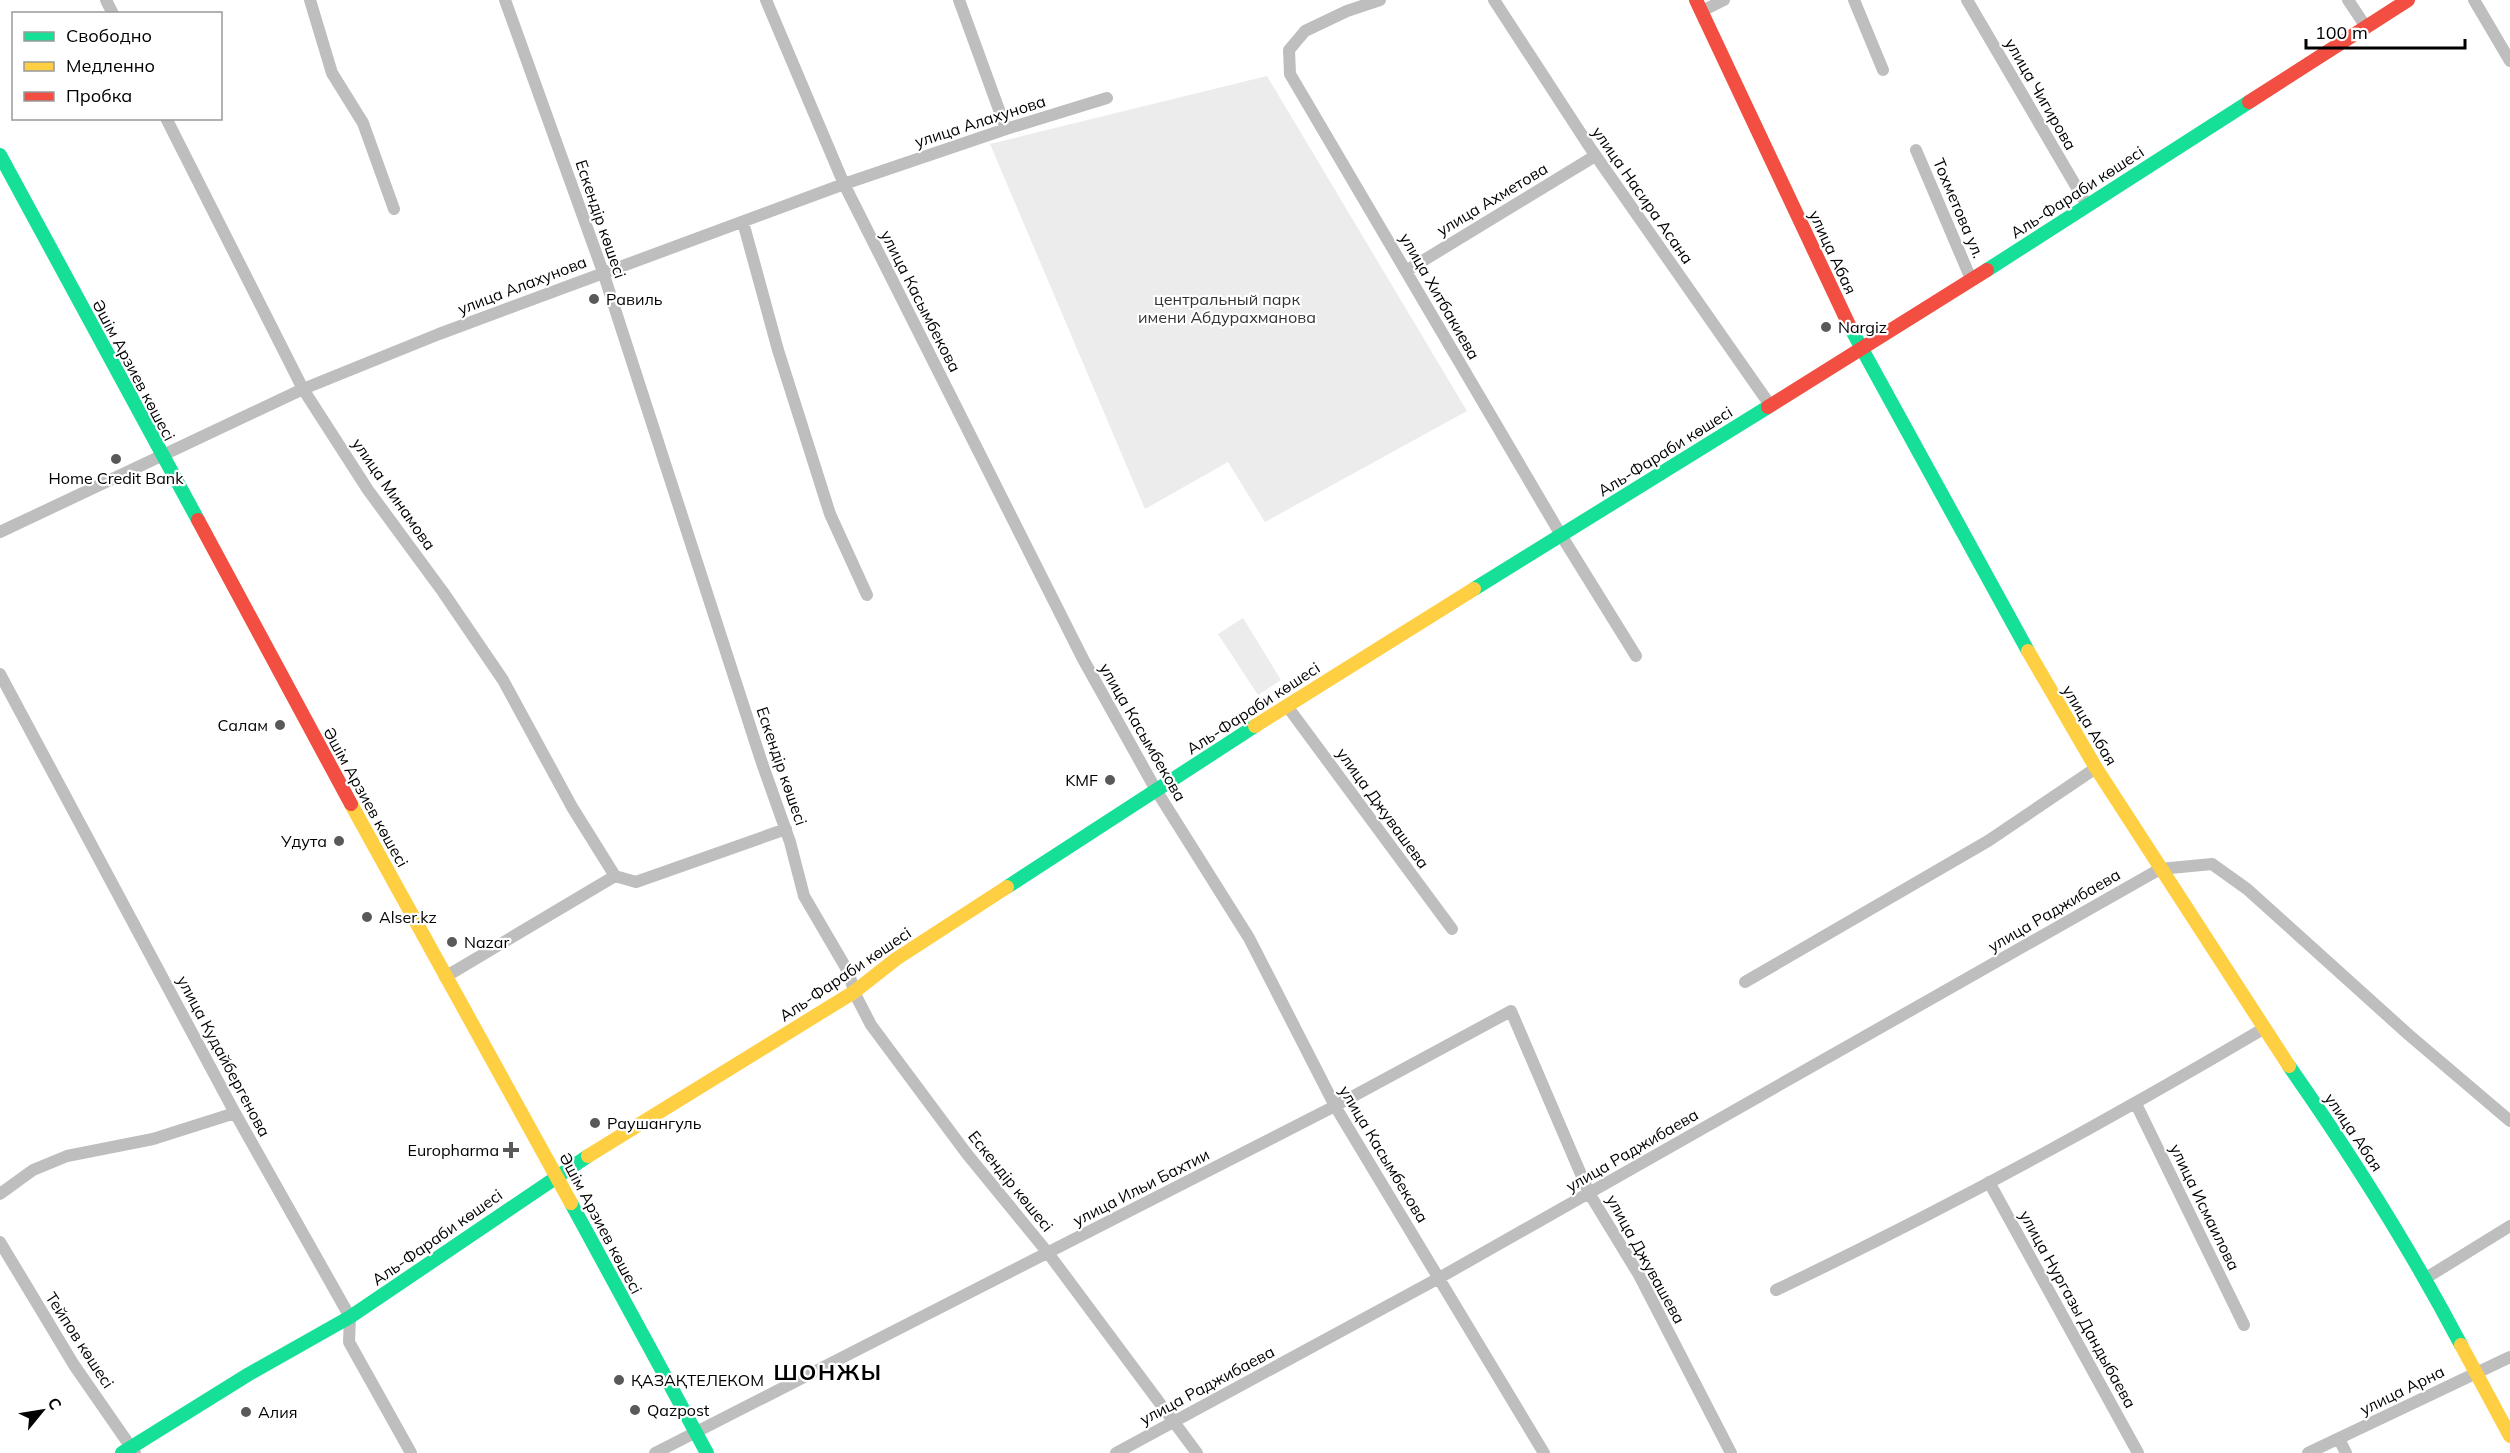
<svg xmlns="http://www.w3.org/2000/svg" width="2510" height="1453" viewBox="0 0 2510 1453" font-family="Mulish,sans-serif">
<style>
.green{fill:#ececec}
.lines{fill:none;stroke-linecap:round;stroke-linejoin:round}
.street{stroke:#bebebe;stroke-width:12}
.fast{stroke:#16e098;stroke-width:14}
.slow{stroke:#ffcf43;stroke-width:14}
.jam{stroke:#f24e42;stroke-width:14}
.poi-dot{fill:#595959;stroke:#fff;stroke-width:2}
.labels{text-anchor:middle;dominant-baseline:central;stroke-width:4.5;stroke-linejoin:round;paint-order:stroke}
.street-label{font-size:16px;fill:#000;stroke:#fff}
.poi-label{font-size:16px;fill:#000;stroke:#fff;text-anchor:start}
.park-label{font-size:16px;fill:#333;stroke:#fff}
.district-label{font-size:22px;font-weight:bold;letter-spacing:1.5px;fill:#000;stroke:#fff}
</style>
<rect width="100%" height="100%" fill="#fff"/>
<path class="green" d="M1267,76L1467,411L1265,522L1228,462L1145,509L990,144Z
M1243,618L1281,680L1258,695L1218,634Z"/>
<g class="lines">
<path class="street" d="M106,0L113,14
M310,0L332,73L363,123L394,209
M505,0L603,272L762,763L790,842L804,896L849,973L854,992L871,1025L967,1154L1048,1253L1197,1453
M766,0L844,184L1083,659L1156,790L1249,938L1335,1106L1544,1453
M959,0L1006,129
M1380,0L1347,11L1305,31L1289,50L1290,74L1561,535L1636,656
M1494,0L1591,149L1770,405
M1854,0L1883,70
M1967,0L2087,205
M2348,0L2366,27
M2474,0L2510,61
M1702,11L1724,0
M166,118L303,389L368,490L443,592L503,680L572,807L615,876
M1916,150L1971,279
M743,222L778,350L830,514L867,595
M1406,271L1595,156
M0,532L303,389L439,334L844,184L1006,129L1107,98
M0,674L235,1113L350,1317L349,1342L411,1453
M1287,706L1452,929
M445,977L615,876L636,882L786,829
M1745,982L1988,841L2096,768
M2136,1104L2244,1325
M1989,1182L2138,1453
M0,1194L33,1170L67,1156L153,1139L235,1113
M0,1242L74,1365L135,1453
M2426,1278L2510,1226
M1776,1290C1942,1211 2104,1123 2263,1029
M2339,1439L2346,1453
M655,1453L1335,1106L1511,1011L1589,1193L1639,1275L1731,1453
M1116,1453L1439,1278L2160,869L2212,864L2247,889L2409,1035L2510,1121
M2308,1453L2510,1357"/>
<path class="fast" d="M0,155L198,520
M1987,270L2249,102
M1850,327L2028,651
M1474,589L1768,407
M1007,887L1255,726
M2289,1066C2352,1156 2410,1248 2461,1345
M571,1203L707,1453
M122,1453L249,1374L350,1317L588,1156"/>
<path class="slow" d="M2028,651L2096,768L2289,1066
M1255,726L1474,589
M351,804L571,1203
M588,1156L854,992L896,959L1007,887
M2461,1345L2510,1436"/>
<path class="jam" d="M1696,0L1850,327
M2249,102L2408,0
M1768,407L1987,270
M198,520L351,804"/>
</g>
<g class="poi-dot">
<circle cx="594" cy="299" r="6"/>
<circle cx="1826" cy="327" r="6"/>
<circle cx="116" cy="459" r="6"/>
<circle cx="280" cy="725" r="6"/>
<circle cx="1110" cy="780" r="6"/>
<circle cx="339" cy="841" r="6"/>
<circle cx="367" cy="917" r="6"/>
<circle cx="452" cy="942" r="6"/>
<circle cx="595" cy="1123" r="6"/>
<path d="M508 1141h6v6h6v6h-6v6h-6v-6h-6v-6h6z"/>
<circle cx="619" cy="1380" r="6"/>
<circle cx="635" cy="1410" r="6"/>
<circle cx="246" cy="1412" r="6"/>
</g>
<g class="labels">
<g class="street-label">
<text transform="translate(2041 94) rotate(60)">улица Чигирова</text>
<text transform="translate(980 121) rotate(-18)">улица Алахунова</text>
<text transform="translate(2077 192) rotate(-33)">Аль-Фараби көшесі</text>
<text transform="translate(1643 195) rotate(55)">улица Насира Асана</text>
<text transform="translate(1492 199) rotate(-31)">улица Ахметова</text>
<text transform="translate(1959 208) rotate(67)">Тохметова ул.</text>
<text transform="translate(601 219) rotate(71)">Ескендір көшесі</text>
<text transform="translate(1833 252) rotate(65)">улица Абая</text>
<text transform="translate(522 285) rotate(-21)">улица Алахунова</text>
<text transform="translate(1440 296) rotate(60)">улица Хитбакиева</text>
<text transform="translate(921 301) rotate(63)">улица Касымбекова</text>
<text transform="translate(134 370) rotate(62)">Әшім Арзиев көшесі</text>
<text transform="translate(1665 451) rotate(-32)">Аль-Фараби көшесі</text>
<text transform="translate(394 494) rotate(55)">улица Минамова</text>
<text transform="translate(1253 708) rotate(-33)">Аль-Фараби көшесі</text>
<text transform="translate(2090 725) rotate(59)">улица Абая</text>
<text transform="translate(1143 732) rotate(60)">улица Касымбекова</text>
<text transform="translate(782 766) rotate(71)">Ескендір көшесі</text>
<text transform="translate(366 797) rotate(61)">Әшім Арзиев көшесі</text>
<text transform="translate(1383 808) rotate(54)">улица Джувашева</text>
<text transform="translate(2054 910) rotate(-30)">улица Раджибаева</text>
<text transform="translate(845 974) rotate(-34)">Аль-Фараби көшесі</text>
<text transform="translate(224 1056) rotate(62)">улица Кудайбергенова</text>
<text transform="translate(2354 1132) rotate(56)">улица Абая</text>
<text transform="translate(1632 1150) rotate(-30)">улица Раджибаева</text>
<text transform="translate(1384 1154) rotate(59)">улица Касымбекова</text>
<text transform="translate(1011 1181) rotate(51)">Ескендір көшесі</text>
<text transform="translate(1141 1187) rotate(-27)">улица Ильи Бахтии</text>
<text transform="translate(2205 1207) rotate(64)">улица Исмаилова</text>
<text transform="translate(601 1223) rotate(62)">Әшім Арзиев көшесі</text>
<text transform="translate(437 1237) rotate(-35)">Аль-Фараби көшесі</text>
<text transform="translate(1646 1259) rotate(61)">улица Джувашева</text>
<text transform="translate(2078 1309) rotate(61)">улица Нургазы Дандыбаева</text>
<text transform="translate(80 1340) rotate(57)">Тейпов көшесі</text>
<text transform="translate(1207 1385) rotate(-28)">улица Раджибаева</text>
<text transform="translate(2402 1390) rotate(-26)">улица Арна</text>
</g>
<g class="poi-label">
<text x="606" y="299">Равиль</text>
<text x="1838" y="327">Nargiz</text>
<text x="116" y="478" text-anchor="middle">Home Credit Bank</text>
<text x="268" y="725" text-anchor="end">Салам</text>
<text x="1098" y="780" text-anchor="end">KMF</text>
<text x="327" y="841" text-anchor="end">Удута</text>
<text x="379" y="917">Alser.kz</text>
<text x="464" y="942">Nazar</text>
<text x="607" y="1123">Раушангуль</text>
<text x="499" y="1150" text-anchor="end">Europharma</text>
<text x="631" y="1380">ҚАЗАҚТЕЛЕКОМ</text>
<text x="647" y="1410">Qazpost</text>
<text x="258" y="1412">Алия</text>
</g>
<g class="park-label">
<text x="1227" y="299">центральный парк<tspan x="1227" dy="18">имени Абдурахманова</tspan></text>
</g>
<g class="district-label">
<text x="828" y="1372">ШОНЖЫ</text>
</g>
</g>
<rect x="12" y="12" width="210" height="108" fill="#ffffff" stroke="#999999" stroke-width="1.5"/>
<rect x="24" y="32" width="30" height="9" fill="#16e098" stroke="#999999" stroke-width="1.5"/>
<text x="66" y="42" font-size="18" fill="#000000">Свободно</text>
<rect x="24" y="62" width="30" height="9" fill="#ffcf43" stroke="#999999" stroke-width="1.5"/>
<text x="66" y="72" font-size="18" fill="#000000">Медленно</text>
<rect x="24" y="92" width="30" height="9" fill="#f24e42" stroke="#999999" stroke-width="1.5"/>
<text x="66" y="102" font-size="18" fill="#000000">Пробка</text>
<g transform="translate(42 1411) rotate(60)" stroke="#ffffff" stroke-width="4.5" paint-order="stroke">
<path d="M0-4.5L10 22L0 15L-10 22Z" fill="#000000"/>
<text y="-9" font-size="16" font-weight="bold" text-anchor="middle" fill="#000000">С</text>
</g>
<path d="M2306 39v9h159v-9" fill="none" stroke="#000000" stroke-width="3"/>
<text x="2315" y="39" font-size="18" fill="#000000" stroke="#ffffff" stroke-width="4.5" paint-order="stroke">100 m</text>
</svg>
